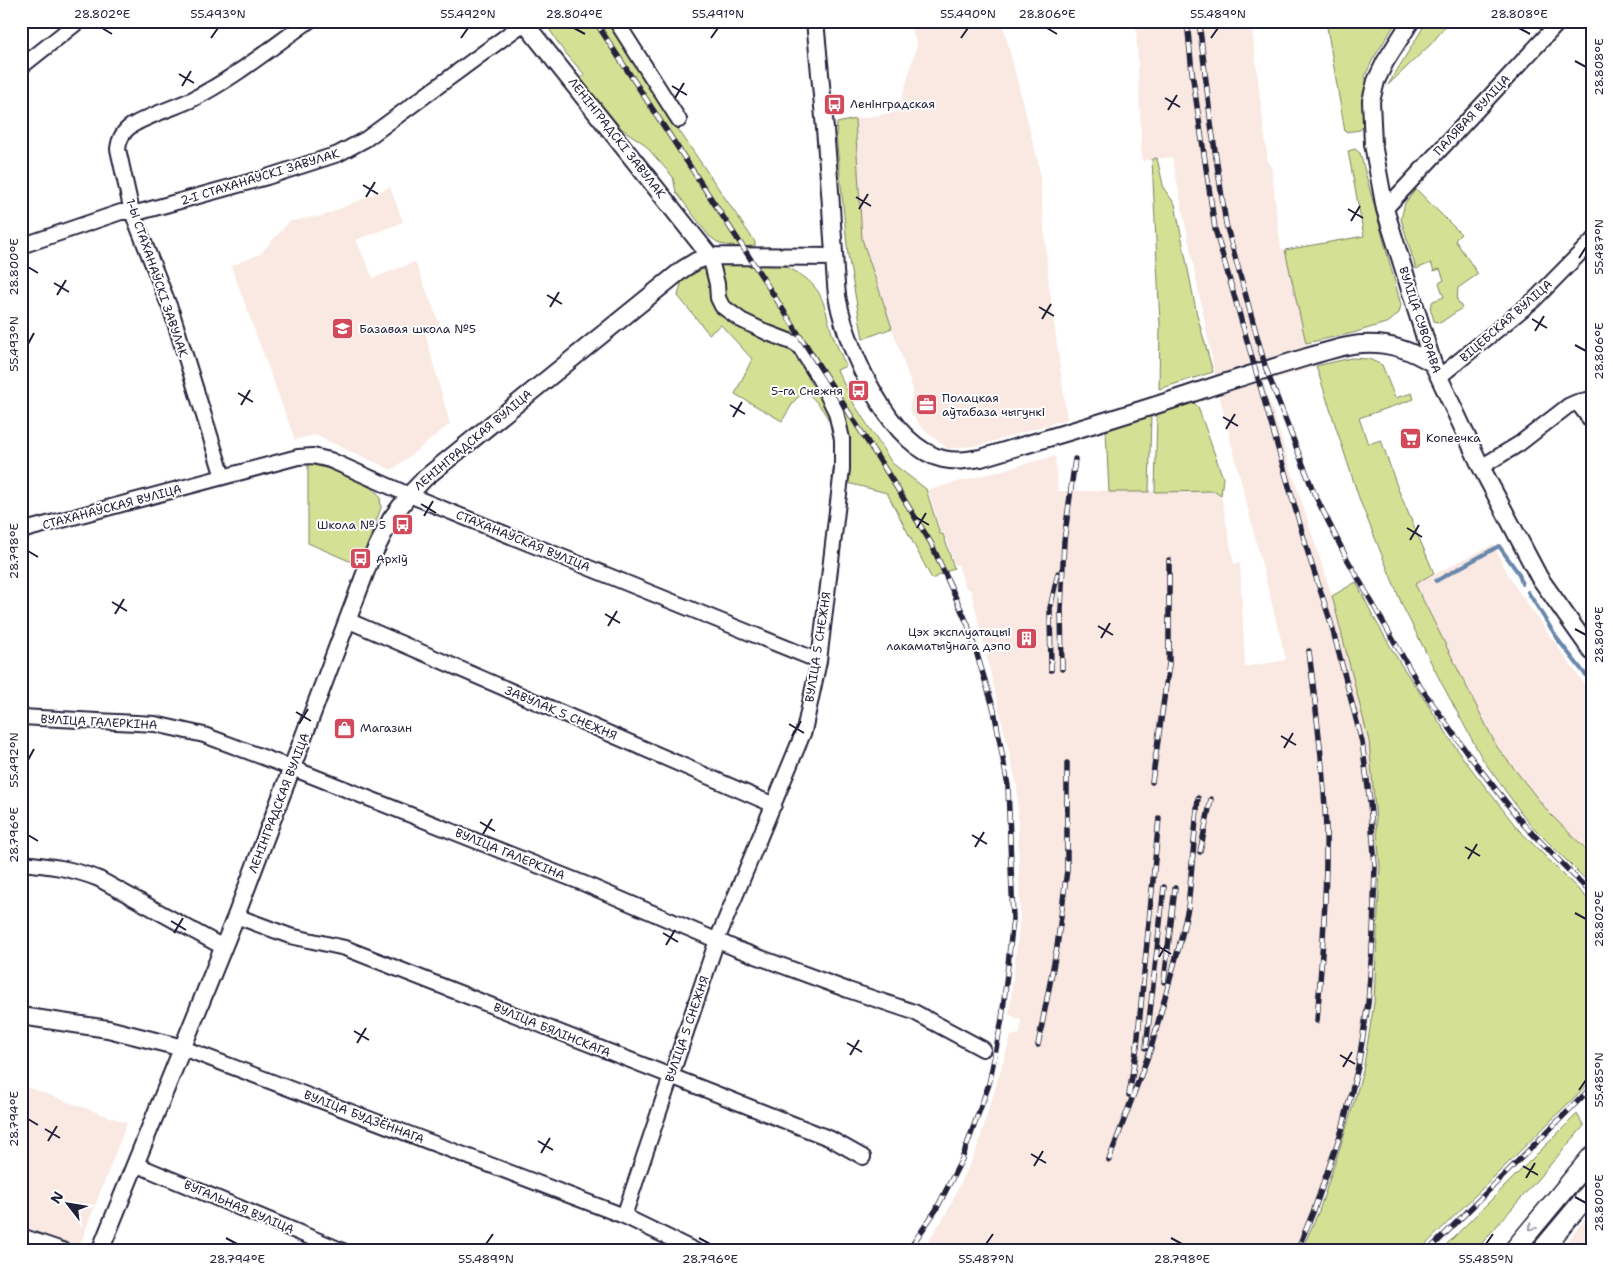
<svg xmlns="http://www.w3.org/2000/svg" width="1613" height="1272" viewBox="0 0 1613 1272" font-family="'Shantell Sans',sans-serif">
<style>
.built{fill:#f9e9e2}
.green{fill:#d4e093;stroke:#7b8167}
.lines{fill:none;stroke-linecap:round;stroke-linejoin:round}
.stream{stroke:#6987ab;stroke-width:4}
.minor-casing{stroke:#22223b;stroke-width:18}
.tertiary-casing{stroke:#22223b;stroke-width:20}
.secondary-casing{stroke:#22223b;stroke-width:22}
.minor{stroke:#fff;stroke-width:14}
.tertiary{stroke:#fff;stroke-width:16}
.secondary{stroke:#fff;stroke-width:19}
.rail-casing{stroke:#22223b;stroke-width:5.5}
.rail{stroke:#fff;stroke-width:4;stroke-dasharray:11;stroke-linecap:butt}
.oneway{stroke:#9c9ca7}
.ticks{fill:none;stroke:#22223b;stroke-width:2}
.labels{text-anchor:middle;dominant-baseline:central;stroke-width:4;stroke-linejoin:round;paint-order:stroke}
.poi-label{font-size:12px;fill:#22223b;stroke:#fff;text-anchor:start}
.street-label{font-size:12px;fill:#22223b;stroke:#fff}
.neatline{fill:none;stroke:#22223b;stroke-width:2}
.ticks-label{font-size:12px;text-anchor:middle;fill:#22223b}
</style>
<rect width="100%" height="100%" fill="#fff"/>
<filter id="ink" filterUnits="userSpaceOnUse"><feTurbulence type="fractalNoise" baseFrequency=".02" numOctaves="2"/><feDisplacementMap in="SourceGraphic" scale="10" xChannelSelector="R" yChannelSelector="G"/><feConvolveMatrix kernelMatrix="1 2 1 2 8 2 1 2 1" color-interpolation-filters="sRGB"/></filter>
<g filter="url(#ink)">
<path class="built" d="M895,21H1002L1039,166L1049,285L1067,419L981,445L948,449L922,428L909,410L913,390L862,239L855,119L898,112L917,45L910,24L896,25Z
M1136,21H1251L1268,164H1271L1281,249L1285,250L1312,368L1263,382L1332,596L1369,741L1380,866L1374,993L1361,1067L1332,1172L1298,1251H1259L1263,1242L1258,1251H922L946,1214L976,1151L1011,1036L1020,1034L1021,1020L1009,1014L1020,917L1017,786L971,590L965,587L958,564L955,565L944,532H941L928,490L1055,456L1058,491H1215L1221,495L1234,564L1240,563L1245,667L1286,660L1219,394L1172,157L1142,161Z
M390,187L403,222L356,240L373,278L415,262L440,325L425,333L450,424L392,470L315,435L295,440L231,266L260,254L290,221L323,216Z
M1494,544L1503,565L1516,588L1592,695V855L1549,813L1497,747L1415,584Z
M21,1085L127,1123L79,1247L21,1226Z
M1592,1210V1251H1560Z"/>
<path class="green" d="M541,21H610L676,126L755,242V246L738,247L720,244L709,236L676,192L673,177L643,143L622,129L579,79L585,75L562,49L546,24Z
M1326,21H1397L1373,59L1365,76C1369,83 1370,111 1367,120C1366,123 1362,127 1360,130L1345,132Z
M1427,21H1450L1431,44L1388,85Z
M855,119L862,239L892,328L863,339L848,255L836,135L837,123Z
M1355,149L1360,153L1401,305L1399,313L1389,322L1353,333L1306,343L1285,250L1364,236L1348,151Z
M1157,158L1164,189L1175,204L1197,315L1213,372L1159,389L1160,324L1152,159Z
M1416,189L1461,234L1455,240L1478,274L1458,288L1457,300L1462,308L1440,323L1434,321L1430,307L1433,301L1444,297L1439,283L1444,280L1440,269L1434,271L1431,263L1416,269L1401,219L1405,203Z
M777,263C793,269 812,279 820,295C826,307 828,321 832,333C836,344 841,355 846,366L837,370L854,404L892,463L926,489L940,534H943L954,568L932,579L887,493L832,479C833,466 837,449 834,436C831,418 818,402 805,391L795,400L782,421L735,394L752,359L721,325L709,334L678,296L682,280L703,269L722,264Z
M1351,358L1369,359L1382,365L1395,398L1412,393L1414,399L1359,418L1368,444L1381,440L1398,489L1434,573L1415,584L1497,747L1549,813L1592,855V886L1528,822L1483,760L1442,684L1403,607L1360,501L1316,366Z
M1190,402L1194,403L1198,407L1223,478L1221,495L1215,491L1155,492L1157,413Z
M1151,415L1149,492H1109L1106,431Z
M308,464C325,466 370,483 380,496L381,508L364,554L360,553L356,564L308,543Z
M1356,582L1373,616L1400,663L1463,758L1518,829L1592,903V1080L1419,1251H1301L1319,1211L1346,1129L1363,1071L1374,1003L1380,866L1369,741L1332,596Z
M1577,1114L1584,1126L1475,1251H1440Z"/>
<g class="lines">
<path class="stream" d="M1436,581L1499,546L1519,574L1522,584
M1528,592L1559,641L1592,683"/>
<defs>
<path id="minor" d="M616,21L679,120
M21,67L79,21
M1385,209L1560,21
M21,246L121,212H140L267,177L338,154L366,139L524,23
M1439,377L1534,300L1592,241
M1577,402L1592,422
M1481,467L1519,444L1568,406L1577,402L1592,399
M223,477L172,313L132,212L118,149C119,140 122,132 131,126C149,115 171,109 191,100C233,79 271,48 309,21
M21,531L298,457L313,456L330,460L409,495L819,661
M347,620L774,805
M21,717L155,724L204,735L292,768L585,884L737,949L848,990L914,1012L983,1049
M21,863C51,866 71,868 99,879L223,947
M236,916L290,936L345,948L831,1139L863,1157
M183,1048L624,1216L696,1251
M135,1164L343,1251
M624,1216L717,940L804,731L819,661L842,469V439L836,412L820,380L800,347L794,343L768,333L741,320L722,306L718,298L717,284L710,256
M21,1236L65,1251"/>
<path id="tertiary" d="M523,21L710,256
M815,21C821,83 827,145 831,206C832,228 834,249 835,271C836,281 836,291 838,301C848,350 889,446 943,459C956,462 968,460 981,458C1054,436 1129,415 1202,390C1237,378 1272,368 1307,357C1325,352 1343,345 1362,344C1389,342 1411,350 1433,364
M1411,21L1385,62L1376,81L1371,101L1373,144L1385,209L1433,364L1481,467L1539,577L1592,652
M21,1016L108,1029L183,1048
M100,1251L236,916L369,563L391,519L409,495L425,478L683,269L696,261L710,256L834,257"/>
<path id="secondary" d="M1513,1251L1592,1156
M1541,1251L1592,1190"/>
</defs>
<use href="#minor" class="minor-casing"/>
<use href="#tertiary" class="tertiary-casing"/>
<use href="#secondary" class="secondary-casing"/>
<use href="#minor" class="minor"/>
<use href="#tertiary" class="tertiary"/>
<use href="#secondary" class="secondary"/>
<defs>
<path id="rail" d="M595,21L748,255L887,472L931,543L968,625L994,710L1008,786L1013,919L1002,1019L989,1084L962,1159L936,1210L908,1251
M1187,21L1192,72L1215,229L1309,556L1331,623L1362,742L1370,803L1375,866L1373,935L1368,1003L1358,1067L1342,1130L1314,1210L1297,1251
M1199,21L1211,124L1226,224L1266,369L1314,493L1346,557L1419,685L1468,754L1524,825L1592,894
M1309,651C1316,710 1324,770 1326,830C1327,894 1322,957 1317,1021
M1062,669L1061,610L1064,541L1075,459
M1051,670L1050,608L1058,573
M1152,782L1169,664V560
M1200,852L1211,799
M1164,982L1175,888
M1038,1045L1057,947L1067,870V763
M1146,1048L1164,887
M1129,1095L1137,1046L1159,818
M1109,1160L1151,1048L1180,943L1188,908L1198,798
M1428,1251L1592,1087"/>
</defs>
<use href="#rail" class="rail-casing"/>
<use href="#rail" class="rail"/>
</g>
<defs><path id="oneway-chevron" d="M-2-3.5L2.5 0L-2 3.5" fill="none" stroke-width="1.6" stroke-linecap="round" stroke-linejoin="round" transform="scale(1.25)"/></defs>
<use class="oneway" href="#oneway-chevron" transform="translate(1532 1227) rotate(130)"/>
</g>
<path class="ticks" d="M102,28L112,34M574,28L585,34M1047,28L1057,34M1519,28L1530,34M211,38L218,28M461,38L468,28M711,38L718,28M961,38L968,28M1211,38L1218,28M1575,61L1586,67M179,74L194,83M182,86L191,71M672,86L687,95M675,98L684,83M1165,98L1180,107M1168,110L1177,95M363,185L378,194M366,197L375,182M856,197L871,206M859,209L868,194M1348,209L1363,218M1351,221L1360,206M1579,258L1586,247M28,267L38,273M54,283L69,292M57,295L66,280M547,295L562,304M550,307L559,292M1039,307L1054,316M1042,319L1051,304M1532,319L1547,328M1535,331L1544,316M28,344L34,333M1575,345L1586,351M238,393L253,402M241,405L250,390M730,405L745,414M733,417L742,402M1223,417L1238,426M1226,429L1235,414M421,504L436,513M424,516L433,501M914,516L929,525M917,528L926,513M1407,528L1422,537M1410,540L1419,525M28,551L38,557M112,602L127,611M115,614L124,599M605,614L620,623M608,626L617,611M1098,626L1113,635M1575,629L1586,635M1101,638L1110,623M296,712L311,721M299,724L308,709M789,724L804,733M792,736L801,721M1281,736L1296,745M1284,748L1293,733M28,760L34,749M480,822L495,831M483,834L492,819M28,835L38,841M972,835L987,844M975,847L984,832M1465,847L1480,856M1468,859L1477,844M1575,913L1586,919M171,921L186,930M174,933L183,918M663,933L678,942M666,945L675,930M1156,945L1171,954M1159,957L1168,942M354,1031L369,1040M357,1043L366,1028M847,1043L862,1052M850,1055L859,1040M1340,1055L1355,1064M1343,1067L1352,1052M1579,1090L1586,1080M28,1119L38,1125M45,1129L60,1138M48,1141L57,1126M538,1141L553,1150M541,1153L550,1138M1031,1154L1046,1163M1034,1166L1043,1151M1523,1166L1538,1175M1526,1178L1535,1163M1575,1197L1586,1203M226,1238L237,1244M699,1238L710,1244M1171,1238L1182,1244M486,1244L493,1234M986,1244L993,1234M1486,1244L1493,1234"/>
<defs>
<symbol id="bus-square" viewBox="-11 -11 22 22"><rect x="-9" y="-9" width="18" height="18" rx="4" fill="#d1495b" stroke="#fff"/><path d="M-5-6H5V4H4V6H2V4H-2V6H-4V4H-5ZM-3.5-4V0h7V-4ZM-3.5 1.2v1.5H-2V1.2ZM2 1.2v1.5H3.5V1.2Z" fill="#fff"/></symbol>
<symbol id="school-square" viewBox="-11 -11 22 22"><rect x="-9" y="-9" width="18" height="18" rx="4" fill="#d1495b" stroke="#fff"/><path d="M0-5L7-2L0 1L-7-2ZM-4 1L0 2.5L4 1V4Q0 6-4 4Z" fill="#fff"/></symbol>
<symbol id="office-square" viewBox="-11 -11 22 22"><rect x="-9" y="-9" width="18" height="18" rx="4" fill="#d1495b" stroke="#fff"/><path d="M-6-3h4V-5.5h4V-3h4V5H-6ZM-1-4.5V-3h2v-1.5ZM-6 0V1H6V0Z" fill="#fff"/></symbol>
<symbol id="supermarket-square" viewBox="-11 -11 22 22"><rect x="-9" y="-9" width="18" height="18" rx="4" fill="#d1495b" stroke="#fff"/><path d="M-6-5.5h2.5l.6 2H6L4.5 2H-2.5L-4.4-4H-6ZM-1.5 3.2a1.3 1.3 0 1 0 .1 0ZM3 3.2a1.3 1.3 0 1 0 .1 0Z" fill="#fff"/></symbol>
<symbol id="building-square" viewBox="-11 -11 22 22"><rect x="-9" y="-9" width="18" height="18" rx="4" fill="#d1495b" stroke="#fff"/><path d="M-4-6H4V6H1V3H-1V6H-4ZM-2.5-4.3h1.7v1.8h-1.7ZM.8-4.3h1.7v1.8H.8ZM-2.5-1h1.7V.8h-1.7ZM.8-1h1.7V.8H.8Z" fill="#fff"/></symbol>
<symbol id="shop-square" viewBox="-11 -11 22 22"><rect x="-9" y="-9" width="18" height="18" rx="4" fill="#d1495b" stroke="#fff"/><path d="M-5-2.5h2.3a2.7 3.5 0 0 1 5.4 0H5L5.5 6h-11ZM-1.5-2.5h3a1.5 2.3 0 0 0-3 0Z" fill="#fff"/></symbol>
</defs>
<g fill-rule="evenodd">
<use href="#bus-square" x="822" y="92" width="25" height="25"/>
<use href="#school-square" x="330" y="316" width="25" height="25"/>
<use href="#bus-square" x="846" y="378" width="25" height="25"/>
<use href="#office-square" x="914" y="392" width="25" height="25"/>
<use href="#supermarket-square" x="1398" y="426" width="25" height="25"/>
<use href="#bus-square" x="390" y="512" width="25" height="25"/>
<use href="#bus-square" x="348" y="546" width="25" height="25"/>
<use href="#building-square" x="1014" y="626" width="25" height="25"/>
<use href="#shop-square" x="332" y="716" width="25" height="25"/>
</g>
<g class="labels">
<g class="poi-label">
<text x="850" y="104">Ленінградская</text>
<text x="359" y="329">Базавая школа №5</text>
<text x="843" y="391" text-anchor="end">5-га Снежня</text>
<text x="942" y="398">Полацкая<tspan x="942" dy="14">аўтабаза чыгункі</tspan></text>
<text x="1426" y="438">Копеечка</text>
<text x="386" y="525" text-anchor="end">Школа № 5</text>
<text x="376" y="559">Архіў</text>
<text x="1011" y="632" text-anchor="end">Цэх эксплуатацыі<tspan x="1011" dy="14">лакаматыўнага дэпо</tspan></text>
<text x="360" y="728">Магазин</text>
</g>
<g class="street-label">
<text transform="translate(1472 115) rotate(-47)">ПАЛЯВАЯ ВУЛІЦА</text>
<text transform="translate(617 138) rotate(52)">ЛЕНІНГРАДСКІ ЗАВУЛАК</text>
<text transform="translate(260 177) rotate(-17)">2-І СТАХАНАЎСКІ ЗАВУЛАК</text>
<text transform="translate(157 278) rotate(71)">1-Ы СТАХАНАЎСКІ ЗАВУЛАК</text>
<text transform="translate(1420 320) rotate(72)">ВУЛІЦА СУВОРАВА</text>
<text transform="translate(1506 321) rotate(-41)">ВІЦЕБСКАЯ ВУЛІЦА</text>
<text transform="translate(473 440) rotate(-40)">ЛЕНІНГРАДСКАЯ ВУЛІЦА</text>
<text transform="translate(112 507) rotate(-15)">СТАХАНАЎСКАЯ ВУЛІЦА</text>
<text transform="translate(523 541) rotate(22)">СТАХАНАЎСКАЯ ВУЛІЦА</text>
<text transform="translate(818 647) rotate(-81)">ВУЛІЦА 5 СНЕЖНЯ</text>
<text transform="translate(561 713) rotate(23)">ЗАВУЛАК 5 СНЕЖНЯ</text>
<text transform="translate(99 722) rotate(3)">ВУЛІЦА ГАЛЕРКІНА</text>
<text transform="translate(279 803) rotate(-69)">ЛЕНІНГРАДСКАЯ ВУЛІЦА</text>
<text transform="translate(510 854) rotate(22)">ВУЛІЦА ГАЛЕРКІНА</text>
<text transform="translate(687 1029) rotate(-71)">ВУЛІЦА 5 СНЕЖНЯ</text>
<text transform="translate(552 1030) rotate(22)">ВУЛІЦА БЯЛІНСКАГА</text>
<text transform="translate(364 1117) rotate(21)">ВУЛІЦА БУДЗЁННАГА</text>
<text transform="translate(239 1207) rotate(23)">ВУГАЛЬНАЯ ВУЛІЦА</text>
</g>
</g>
<rect width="1613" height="1272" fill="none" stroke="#fff" stroke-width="55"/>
<g transform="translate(68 1204) rotate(301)" stroke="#ffffff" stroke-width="4" paint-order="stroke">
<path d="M0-4L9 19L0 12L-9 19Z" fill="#22223b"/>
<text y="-8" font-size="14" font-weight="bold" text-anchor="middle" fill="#22223b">N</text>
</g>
<rect x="28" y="28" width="1558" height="1216" class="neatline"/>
<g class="ticks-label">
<text x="102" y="18">28.802°E</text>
<text x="218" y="18">55.493°N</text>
<text x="468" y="18">55.492°N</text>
<text x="574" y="18">28.804°E</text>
<text x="718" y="18">55.491°N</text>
<text x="968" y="18">55.490°N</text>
<text x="1047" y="18">28.806°E</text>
<text x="1218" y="18">55.489°N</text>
<text x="1519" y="18">28.808°E</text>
<text transform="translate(1599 67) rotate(-90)" y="4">28.808°E</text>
<text transform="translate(1599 247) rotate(-90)" y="4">55.487°N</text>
<text transform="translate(14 267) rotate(-90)" y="4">28.800°E</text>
<text transform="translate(14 344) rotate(-90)" y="4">55.493°N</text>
<text transform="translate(1599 351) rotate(-90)" y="4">28.806°E</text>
<text transform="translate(14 551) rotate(-90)" y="4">28.798°E</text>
<text transform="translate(1599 635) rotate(-90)" y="4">28.804°E</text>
<text transform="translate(14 760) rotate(-90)" y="4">55.492°N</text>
<text transform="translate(14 835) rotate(-90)" y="4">28.796°E</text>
<text transform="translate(1599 919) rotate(-90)" y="4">28.802°E</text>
<text transform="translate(1599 1080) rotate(-90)" y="4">55.485°N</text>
<text transform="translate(14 1119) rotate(-90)" y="4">28.794°E</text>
<text transform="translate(1599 1203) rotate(-90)" y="4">28.800°E</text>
<text x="237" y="1263">28.794°E</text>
<text x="486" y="1263">55.489°N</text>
<text x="710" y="1263">28.796°E</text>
<text x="986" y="1263">55.487°N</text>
<text x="1182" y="1263">28.798°E</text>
<text x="1486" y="1263">55.485°N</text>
</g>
</svg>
